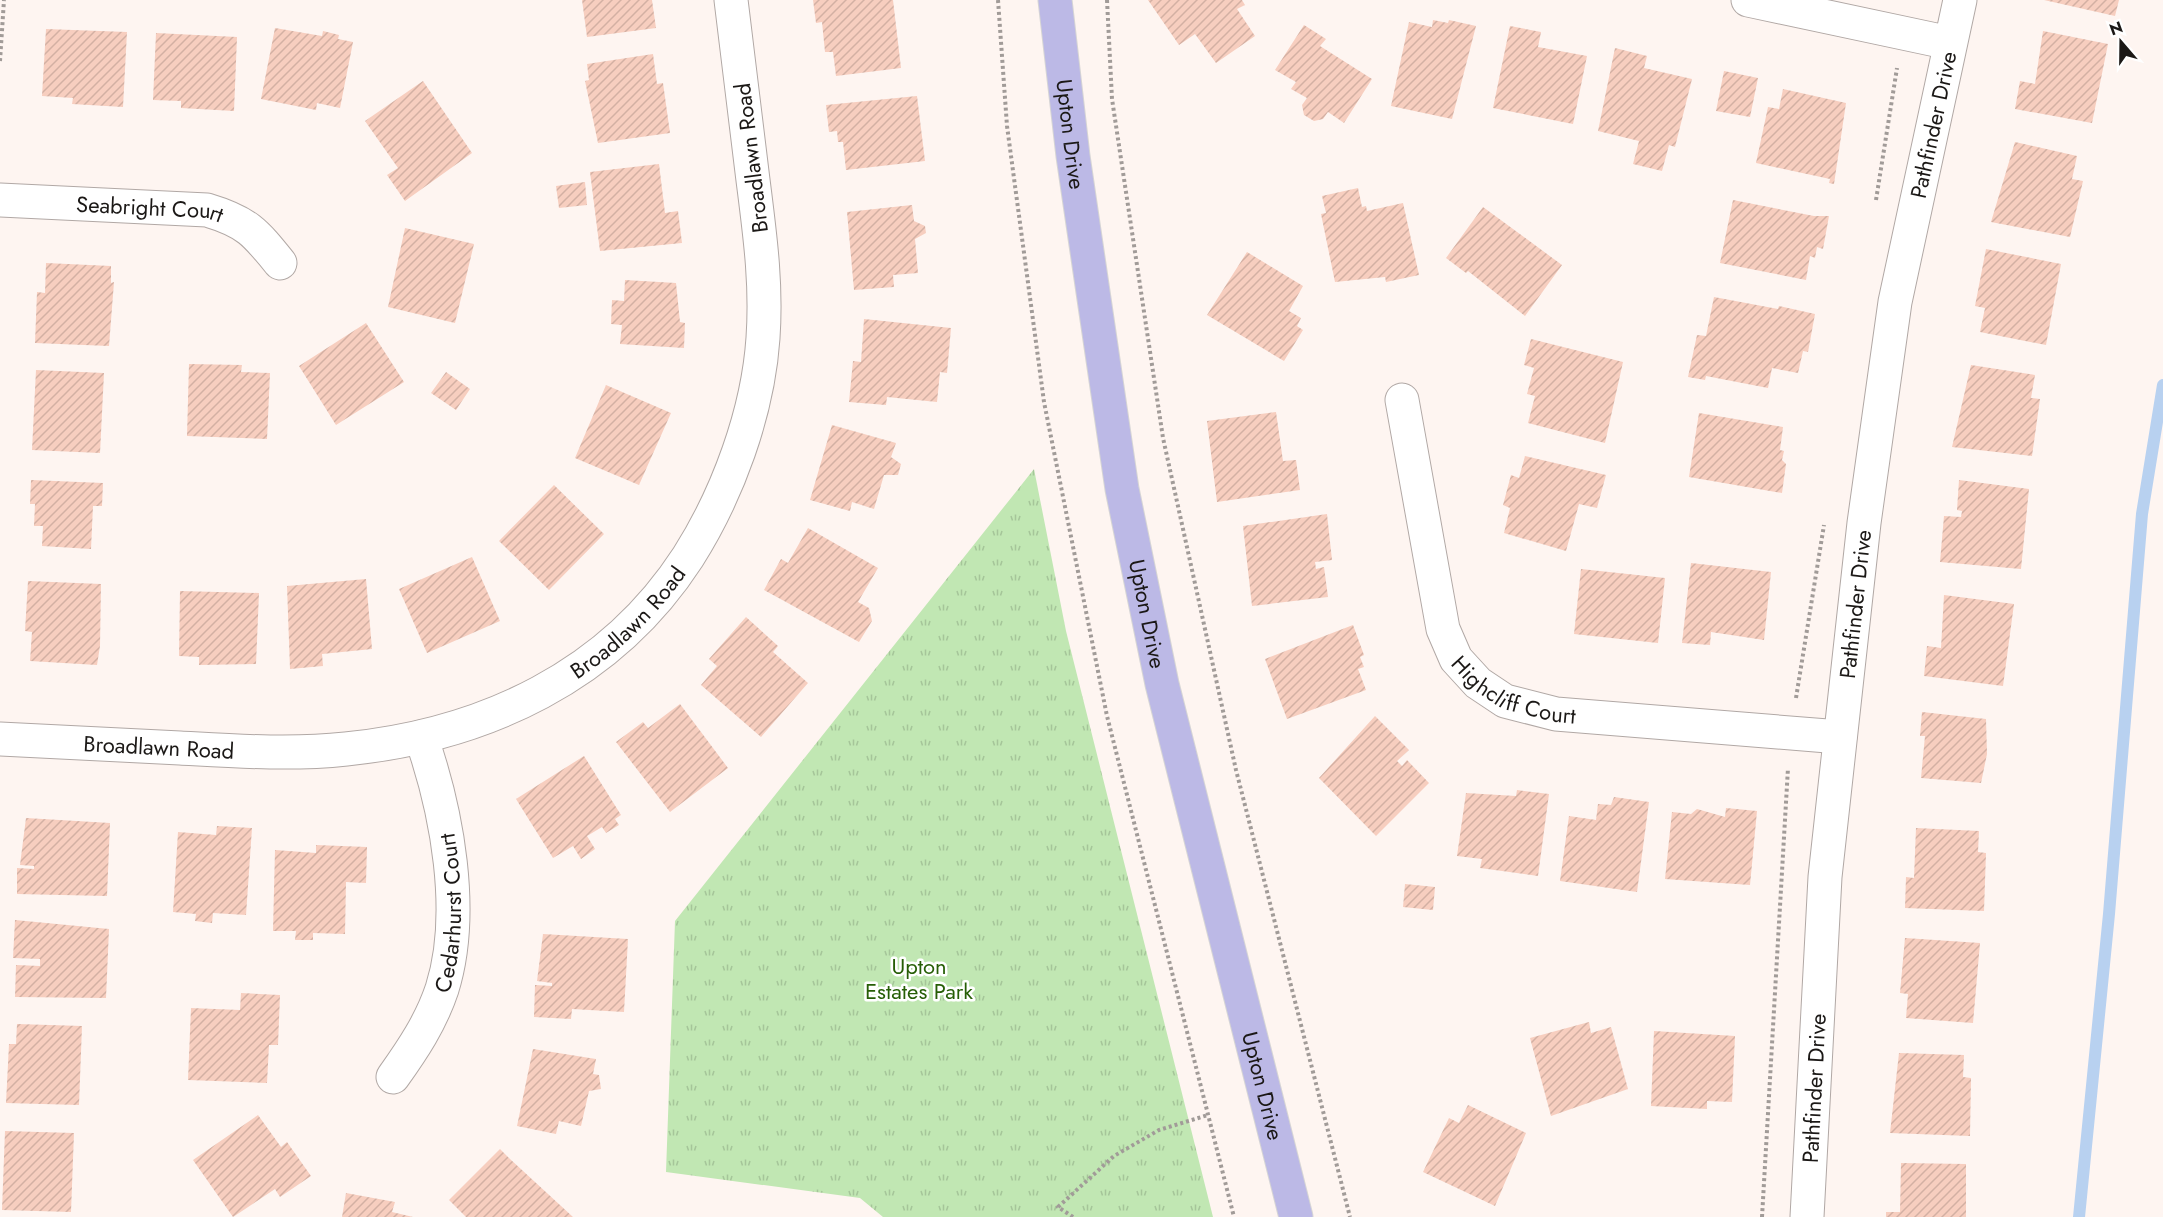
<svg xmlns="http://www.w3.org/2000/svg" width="2163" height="1217" viewBox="0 0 2163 1217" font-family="Jost,sans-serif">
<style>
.grass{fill:url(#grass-tufts)}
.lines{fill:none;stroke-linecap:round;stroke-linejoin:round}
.stream{stroke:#b8d1f0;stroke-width:12}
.building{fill:url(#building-hatch)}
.minor-casing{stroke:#b1a8a5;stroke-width:35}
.major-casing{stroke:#d6d5d5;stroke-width:35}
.path{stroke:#a19b98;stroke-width:4;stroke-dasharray:3 3;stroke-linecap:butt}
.minor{stroke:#fff;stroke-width:33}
.major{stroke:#bcb9e6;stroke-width:33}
.labels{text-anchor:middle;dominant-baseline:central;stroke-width:5;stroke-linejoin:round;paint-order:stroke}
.street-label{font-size:22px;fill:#1b1816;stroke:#fff}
.park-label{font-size:22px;fill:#265e06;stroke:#fff}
</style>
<defs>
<pattern id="grass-tufts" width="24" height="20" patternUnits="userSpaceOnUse" patternTransform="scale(1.5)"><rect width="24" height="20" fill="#c1e7b3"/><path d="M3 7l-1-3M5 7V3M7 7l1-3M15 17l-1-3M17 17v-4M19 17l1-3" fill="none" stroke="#a5c599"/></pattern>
<pattern id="building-hatch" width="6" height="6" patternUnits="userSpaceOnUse" patternTransform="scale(1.5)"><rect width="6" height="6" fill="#f7cebf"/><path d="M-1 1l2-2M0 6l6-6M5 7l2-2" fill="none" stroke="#d3b0a3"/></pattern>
</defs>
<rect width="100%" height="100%" fill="#fef5f1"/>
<path class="grass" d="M1034,469L1066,631L1213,1217H883L860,1198L666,1172L675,921Z"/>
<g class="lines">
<path class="stream" d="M2079,1217L2109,914L2142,514L2163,385"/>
</g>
<path class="building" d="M582,0H652L656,28L587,37Z
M813,0H893L901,68L836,76L833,52H825L822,22L816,23Z
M1148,0H1242L1245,5L1237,9L1255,36L1216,63L1195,34L1179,45Z
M2044,0H2119L2115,16Z
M1433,20L1448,23L1449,20L1476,26L1452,119L1391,106L1409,22L1432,27Z
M1304,25L1326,39L1320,46L1372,79L1344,123L1328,112L1323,119L1314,121L1304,115L1302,105L1307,98L1291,89L1296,82L1275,70Z
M1510,26L1541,32L1538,47L1587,56L1573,124L1493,108Z
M275,28L322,36L323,31L339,35L338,39L353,42L340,108L317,103L316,110L261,99Z
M46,29L127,32L123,107L72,104L73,98L42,96Z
M2043,31L2108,44L2092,123L2015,109L2020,81L2035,84Z
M156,33L237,37L234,111L181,108V101L153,100Z
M1615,48L1647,56L1644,68L1692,79L1675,147L1669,145L1662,171L1633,164L1639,141L1598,131Z
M653,54L657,84L663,83L670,133L598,143L585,81L589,80L587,64Z
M1724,71L1758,78L1750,117L1716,111Z
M423,81L472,153L405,201L387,175L398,168L365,121Z
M1783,89L1846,103L1834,184L1829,183L1830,179L1756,163L1768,107L1779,109Z
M917,96L925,161L846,170L843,142H838L837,131L829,132L826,105Z
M2015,142L2077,156L2072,179L2083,181L2070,237L1991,222Z
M659,164L665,213L678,211L682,243L600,251L590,172Z
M585,182L587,205L559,208L556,186Z
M1358,188L1362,207L1366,206L1367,211L1403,203L1419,275L1386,282L1385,277L1335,282L1321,214L1326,213L1322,196Z
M1733,200L1814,216H1829L1823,249L1817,247L1815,258L1810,256L1806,280L1720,263Z
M912,205L914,221L925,226L926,233L915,239L918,273L893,275L894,287L854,290L847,212Z
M1483,207L1562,265L1525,316L1468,271L1466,273L1446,258Z
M405,228L474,244L455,323L388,307Z
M1986,249L2061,264L2046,345L1980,332L1985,308L1975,306Z
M1247,252L1303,286L1289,311L1301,318L1297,326L1303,330L1284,361L1207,315Z
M46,263L111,266V283L114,282L109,346L35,343L37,292L45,293Z
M625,280L676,283L680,322L685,323L684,348L620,344L622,325L611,324L612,300L624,301Z
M1714,297L1778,309L1779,306L1815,314L1808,352L1803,351L1798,373L1772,368L1768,388L1706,376L1705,380L1688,377L1697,335L1706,336Z
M864,319L951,328L947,373L940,372L937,402L887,397L886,405L849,402L853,361L861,362Z
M366,323L404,382L336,425L299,366Z
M1531,339L1623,362L1605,443L1528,423L1535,396L1527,394L1534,368L1524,365Z
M189,364L242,365L241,372L270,373L267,439L187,436Z
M1971,365L2035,375L2031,398L2040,399L2032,456L1952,447Z
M36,370L104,373L100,453L32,450Z
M446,372L470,389L456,410L431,393Z
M606,385L671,413L639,485L575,458Z
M1276,412L1283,461L1296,460L1300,490L1217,502L1207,421Z
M1699,413L1783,427L1780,450L1784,451L1782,460L1786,464L1782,493L1689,477Z
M832,425L896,443L891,457L901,464L898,475H884L874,509L852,502L850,511L810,500Z
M1525,456L1606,475L1597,508L1579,504L1566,551L1504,533L1510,508L1503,505L1511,475L1519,478Z
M31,480L103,483L102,506H93L91,549L42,546L43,526H34L35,504H30Z
M1959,480L2029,489L2021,569L1940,562L1944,516L1961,517L1962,511L1957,510Z
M554,485L604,534L549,590L499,541Z
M1327,514L1332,560L1315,562L1316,569L1324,567L1328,597L1252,606L1243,526Z
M808,528L878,568L858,602L869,608L872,621L859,642L764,590L781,559L788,563Z
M472,557L500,621L427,653L399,589Z
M1691,563L1771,572L1764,640L1711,632L1710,645L1682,643Z
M1581,569L1665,578L1658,643L1574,634Z
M366,579L372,649L322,654L323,666L290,669L287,586Z
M28,581L101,584L100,646L97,665L30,661L32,632L25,631Z
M180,591L259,593L256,664L199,665V657L179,656Z
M1944,595L2014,604L2003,686L1924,676L1927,646L1941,648Z
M746,617L778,646L773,652L808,683L761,737L701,685L717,666L709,659Z
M1353,625L1364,655L1360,657L1364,667L1358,669L1366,690L1287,719L1265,659Z
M680,704L728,768L670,812L616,742L643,722L648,728Z
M1922,712L1986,719L1987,754L1981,783L1921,778L1925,736H1920Z
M1375,716L1409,750L1397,761L1402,766L1407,760L1429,783L1376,836L1319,778Z
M584,756L621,815L615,819L619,825L606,833L602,827L587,836L595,849L581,859L573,846L553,858L516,799Z
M1517,790L1549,794L1538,876L1480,868L1482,859L1457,856L1466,793L1516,796Z
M1614,797L1649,802L1637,892L1560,881L1569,816L1596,820L1598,804L1611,805Z
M1726,808L1757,811L1750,885L1665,879L1672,812L1691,814L1697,809L1725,817Z
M26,818L110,823L107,896L17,894V868L34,869V866L20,865Z
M217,826L252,828L246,915L213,913L212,923L195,921L196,914L173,912L178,832L216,835Z
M1916,828L1979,831L1978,852L1986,853L1984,911L1905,908L1906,877L1914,878Z
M316,845L367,847L366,883L346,882L345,934L313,933V940H295L296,931H273L275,850L316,853Z
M1405,884L1435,887L1433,910L1403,907Z
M15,920L109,929L106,998L15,997L16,965L40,966V959L13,958Z
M543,934L628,939L624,1012L572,1009L571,1019L534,1017L535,985L552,986V983L537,981Z
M1905,938L1980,943L1973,1023L1906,1018L1908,994L1900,993Z
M241,993L280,995L278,1045H269L267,1083L188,1080L191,1008L240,1010Z
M1589,1022L1591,1033L1611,1027L1628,1089L1551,1116L1530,1038Z
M17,1024L82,1026L79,1105L6,1103L9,1044H16Z
M1654,1031L1735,1036L1732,1102L1707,1101V1109L1651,1106Z
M533,1049L596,1059L593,1074L599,1075L601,1089L589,1091L581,1126L559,1121L556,1134L517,1126Z
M1899,1053L1964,1055L1963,1077L1971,1078L1970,1136L1890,1133Z
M1468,1105L1526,1133L1495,1206L1423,1172L1449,1118L1459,1123Z
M258,1115L281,1147L287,1142L311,1176L280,1197L275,1189L233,1217L193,1160Z
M5,1131L74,1133L71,1212L2,1210Z
M500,1149L510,1159L573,1217H466L449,1200Z
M1901,1163L1966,1164V1217H1886V1212H1900Z
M346,1193L395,1202L392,1212L413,1217H342Z"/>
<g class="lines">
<defs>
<g id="minor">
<path d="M1748,0L1950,43"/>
<path id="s1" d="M0,200L207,210C247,222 255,232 280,263"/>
<path id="s2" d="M1402,400L1443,629L1456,659L1478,683L1505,701L1556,714L1840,737"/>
<path id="s3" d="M0,739C60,742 120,745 180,748C235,751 291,755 346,749C485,735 611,676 688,557C728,494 758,412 763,338C767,280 759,229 752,172C745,115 738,57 731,0"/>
<path id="s4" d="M393,1077C413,1049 431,1022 442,989C466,913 447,811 421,737"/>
<path id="s5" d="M1807,1217L1825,877L1864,523L1895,302L1960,0"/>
</g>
<g id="major">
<path id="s6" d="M1055,0L1073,156L1122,489L1162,684L1296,1217"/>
</g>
</defs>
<use href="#minor" class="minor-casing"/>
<use href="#major" class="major-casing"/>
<path class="path" d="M998,0L1007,126L1044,402L1107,716L1234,1217
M1107,0L1112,99L1163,438L1236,770L1350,1217
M0,61L4,0
M1876,200L1897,68
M1796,698L1824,525
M1073,1217L1058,1207L1114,1156L1159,1130L1208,1115
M1762,1217L1788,768"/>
<use href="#minor" class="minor"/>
<use href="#major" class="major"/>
</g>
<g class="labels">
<g class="street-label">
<text stroke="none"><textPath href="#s5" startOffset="1101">Pathfinder Drive</textPath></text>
<text stroke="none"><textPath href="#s6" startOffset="135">Upton Drive</textPath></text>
<text transform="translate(751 158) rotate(-97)">Broadlawn Road</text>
<text stroke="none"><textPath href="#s1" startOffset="150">Seabright Court</textPath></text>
<text stroke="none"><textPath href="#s5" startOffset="615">Pathfinder Drive</textPath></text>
<text stroke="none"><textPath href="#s6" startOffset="621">Upton Drive</textPath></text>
<text stroke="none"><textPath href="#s3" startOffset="663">Broadlawn Road</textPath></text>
<text stroke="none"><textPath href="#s2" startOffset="334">Highcliff Court</textPath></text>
<text stroke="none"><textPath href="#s3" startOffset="159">Broadlawn Road</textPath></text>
<text stroke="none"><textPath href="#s4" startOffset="178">Cedarhurst Court</textPath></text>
<text stroke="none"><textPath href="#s6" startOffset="1107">Upton Drive</textPath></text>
<text stroke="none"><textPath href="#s5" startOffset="129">Pathfinder Drive</textPath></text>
</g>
<g class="park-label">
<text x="919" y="966">Upton<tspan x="919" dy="25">Estates Park</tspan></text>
</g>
</g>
<g transform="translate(2121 42) rotate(340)" stroke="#ffffff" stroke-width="4.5" paint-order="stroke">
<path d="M0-4.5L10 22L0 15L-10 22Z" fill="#1b1816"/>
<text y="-9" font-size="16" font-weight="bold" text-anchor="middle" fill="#1b1816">N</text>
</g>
</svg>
